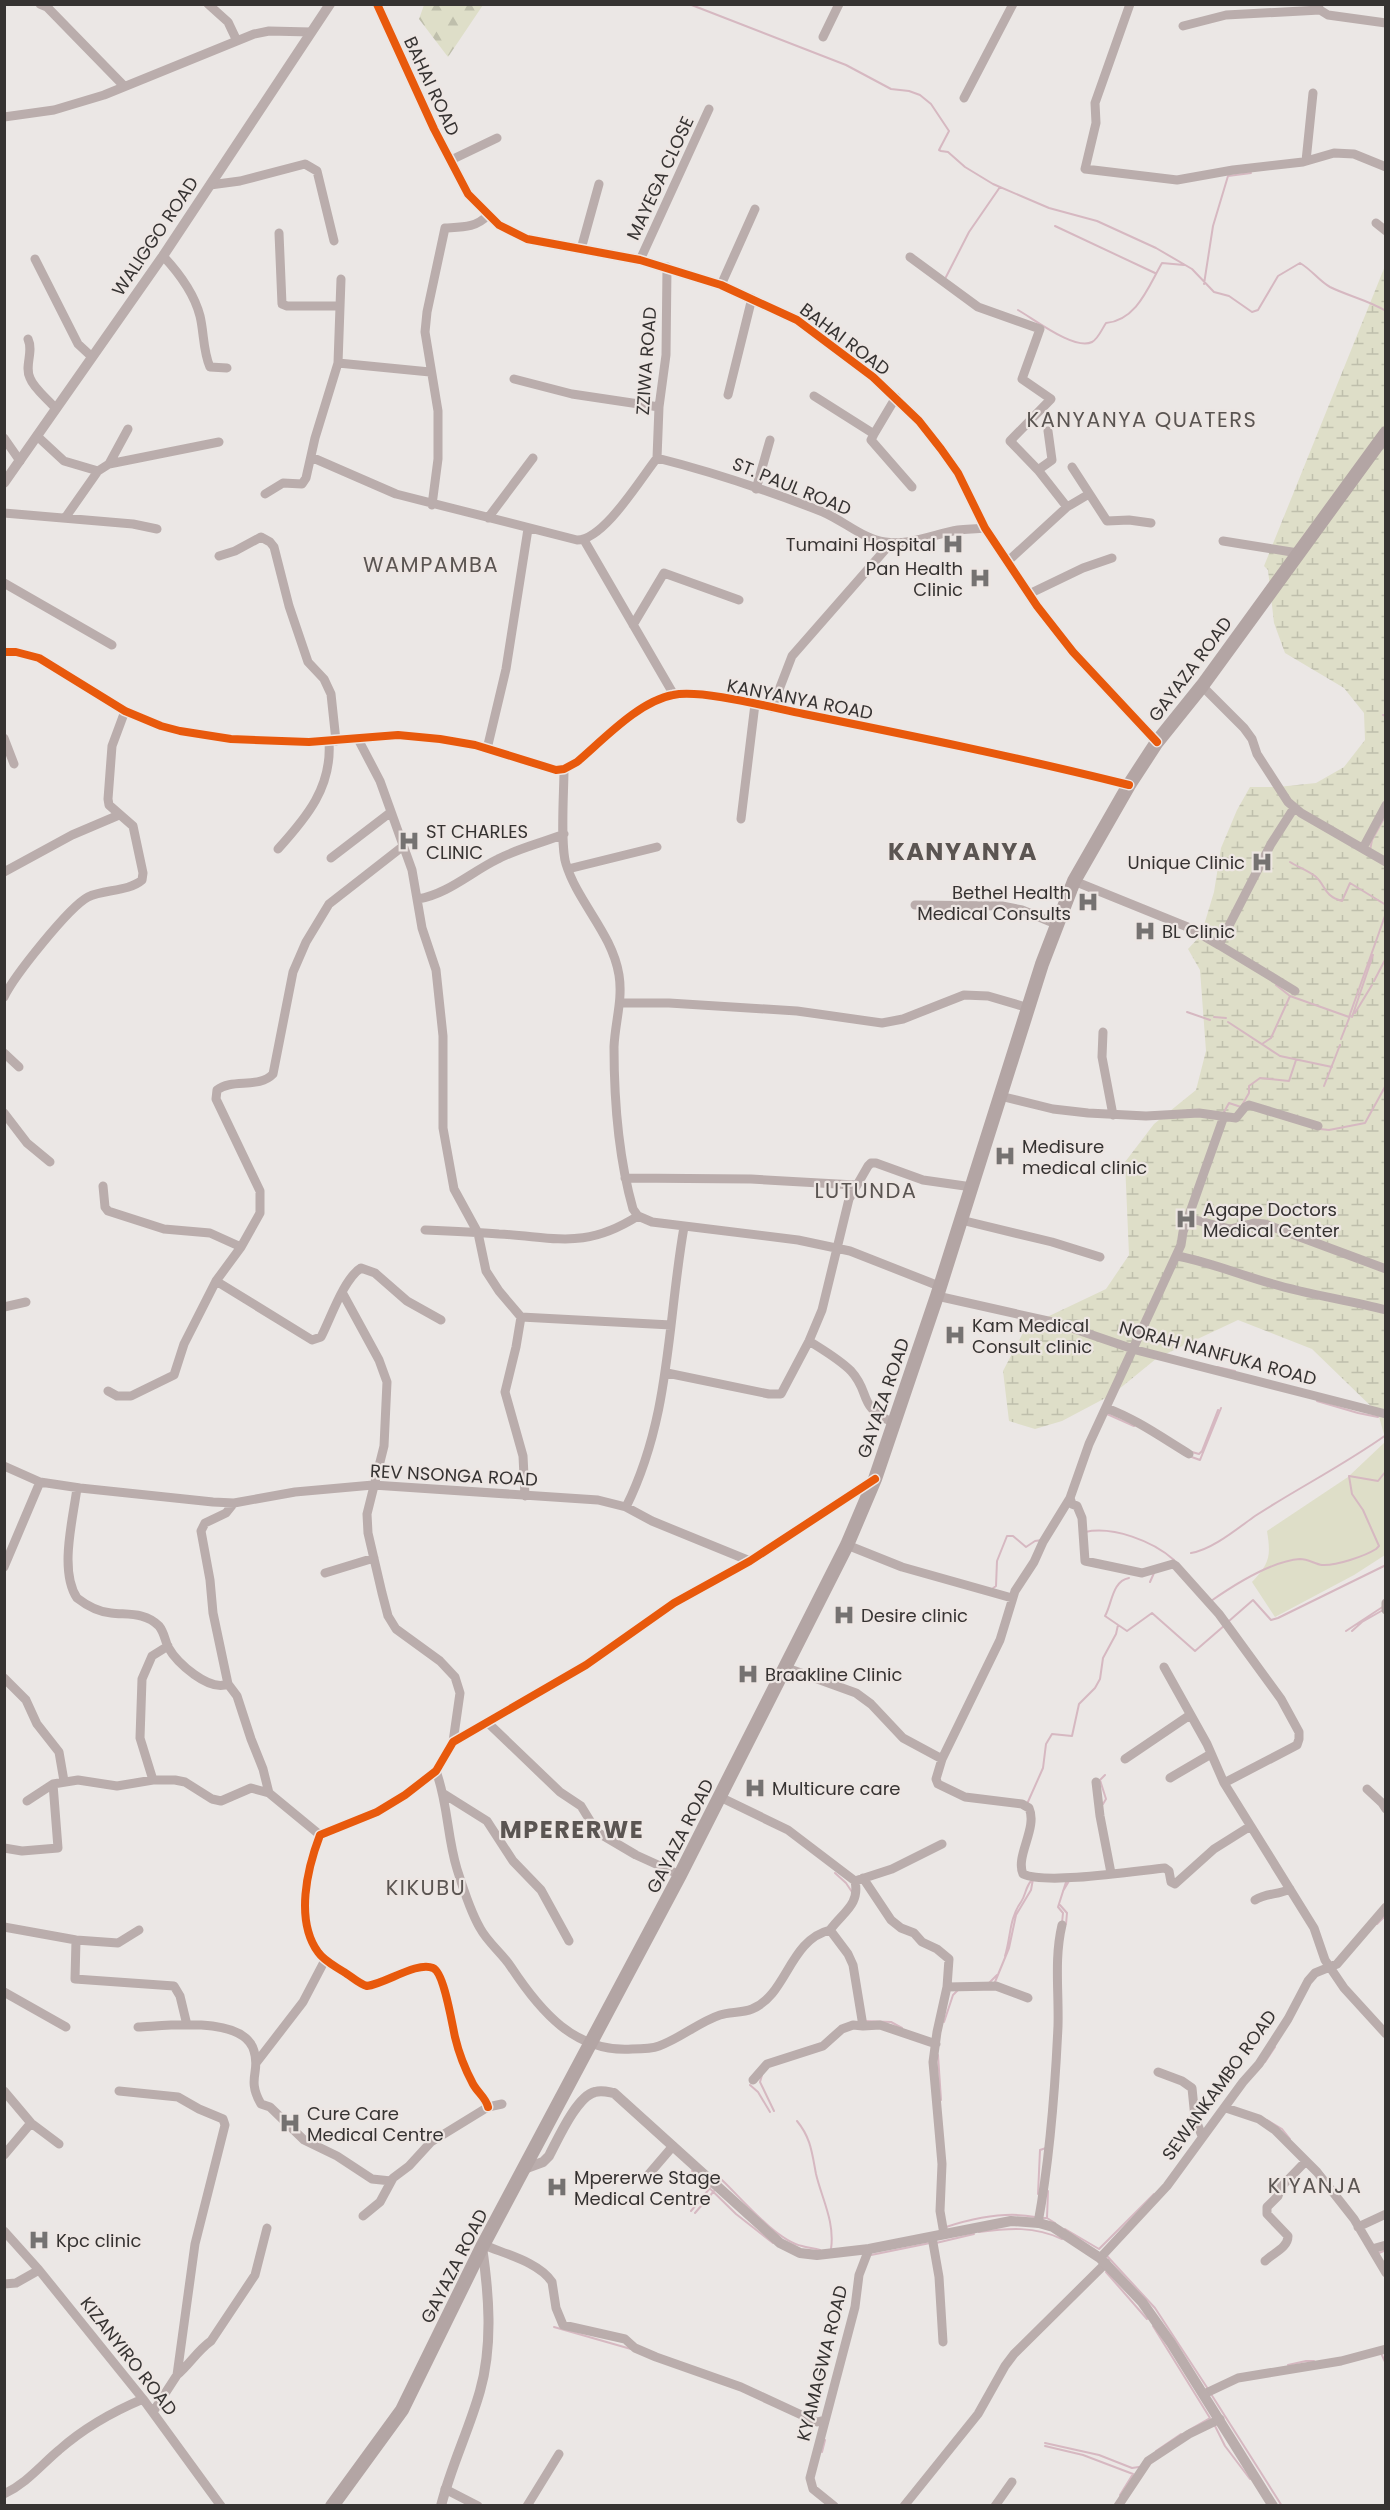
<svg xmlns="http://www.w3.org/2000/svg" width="1390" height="2510" viewBox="0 0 1390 2510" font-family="Poppins,sans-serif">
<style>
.forest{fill:url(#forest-firs)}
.wetland{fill:url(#wetland-marsh)}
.garden{fill:#dedec8}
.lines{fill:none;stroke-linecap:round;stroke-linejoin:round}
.stream{stroke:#d6b8c1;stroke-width:2}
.minor{stroke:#baadac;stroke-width:9}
.tertiary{stroke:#baadac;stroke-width:10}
.primary{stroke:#b3a5a4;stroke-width:14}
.cycleway-casing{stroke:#ede6e3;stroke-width:11}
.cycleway{stroke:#e8590c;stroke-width:8}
.labels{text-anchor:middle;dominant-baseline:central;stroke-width:4.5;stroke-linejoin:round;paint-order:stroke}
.street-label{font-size:18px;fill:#363332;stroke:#ede6e3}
.poi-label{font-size:18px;fill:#363332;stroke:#ede6e3;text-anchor:start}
.quarter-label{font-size:21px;letter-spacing:1.5px;fill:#5b5552;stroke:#ede6e3}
.district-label{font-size:24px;font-weight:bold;letter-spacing:1.5px;fill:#5b5552;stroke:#ede6e3}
</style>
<defs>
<pattern id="forest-firs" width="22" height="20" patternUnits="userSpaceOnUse" patternTransform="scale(1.5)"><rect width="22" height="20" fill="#dedec8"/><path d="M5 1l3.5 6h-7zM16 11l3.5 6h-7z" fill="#bfbfac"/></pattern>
<pattern id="wetland-marsh" width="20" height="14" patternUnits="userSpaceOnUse" patternTransform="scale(1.5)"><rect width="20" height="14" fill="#dedec8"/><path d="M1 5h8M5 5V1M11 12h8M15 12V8" fill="none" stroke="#bfbfac"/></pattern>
</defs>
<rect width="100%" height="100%" fill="#ebe7e5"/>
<path class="forest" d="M424,5V4L483,5L448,57L419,19Z"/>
<path class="wetland" d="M1385,266V1438L1378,1413L1312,1349L1238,1320L1157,1358L1113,1394L1062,1421L1035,1429L1009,1421L1003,1371L1026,1327L1106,1289L1129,1255L1125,1162L1154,1124L1196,1090L1206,1051L1200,970L1188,949L1201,935L1214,892L1221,848L1237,810L1250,787H1278L1316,783L1344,767L1365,740L1364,713L1344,688L1285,653L1274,623L1268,570L1264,566Z"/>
<path class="garden" d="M1385,1442V1555L1354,1575L1275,1617L1252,1582C1270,1563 1271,1556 1267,1531L1348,1477Z"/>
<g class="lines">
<path class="stream" d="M689,4L846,65L891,89L909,91L920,95L931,104L949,131L939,150L941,151L948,152L965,167L993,184L1049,208L1097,221L1156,248L1192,269L1214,292L1229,296L1252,312L1258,310L1278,276L1300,263C1312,270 1319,281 1330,287C1348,296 1368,300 1386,311
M1055,226L1155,273
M946,277L969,232L1000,187
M1204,284L1213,226L1228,176L1251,173
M1018,310C1034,319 1075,351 1092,342C1098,339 1102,329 1106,323C1137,320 1148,287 1162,263L1184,265
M1385,714H1386
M1383,715L1386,716
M1370,850L1372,840L1383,820
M1290,862C1298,867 1307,870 1315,876C1326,885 1323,896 1342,901L1350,883L1386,905
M1374,981L1386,958
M1276,985L1290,996
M1187,1012L1210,1020
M1355,1013L1372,985
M1214,1017L1226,1018
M1352,1017L1373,955
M1228,1022L1280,1056L1332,1067
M1341,1039L1350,1016
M1262,1044L1271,1038L1290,996L1349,1017L1386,913
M1324,1086L1340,1045
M1224,1112L1229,1103L1241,1107L1249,1093V1086L1260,1078L1289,1081L1296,1060
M1320,1129L1329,1130L1365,1123L1386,1085
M1217,1367L1235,1371
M1317,1401L1358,1413L1378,1417
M1107,1414L1134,1426
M1192,1452L1199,1454L1202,1451L1218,1410
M1189,1456L1200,1460L1221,1408
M1085,1532C1113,1526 1153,1541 1174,1560
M1191,1553C1212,1550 1238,1528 1255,1516C1298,1488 1344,1465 1386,1435
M1129,1578C1112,1581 1112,1604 1105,1616L1127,1631L1152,1613L1195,1651L1225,1625
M1150,1582L1154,1573
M992,1589L996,1586L997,1561L1007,1536H1013L1026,1547L1035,1541L1042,1540
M1211,1601C1234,1585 1271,1561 1300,1559C1308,1559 1315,1564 1322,1565C1336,1566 1365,1556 1376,1549L1379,1546L1363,1510L1352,1494L1349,1476L1378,1481L1386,1471
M1229,1621L1253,1600L1271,1620L1278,1618L1386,1565
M1346,1631L1384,1606
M1352,1631L1362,1622L1383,1610L1386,1615
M1385,1711H1386
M1027,1804L1043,1768L1046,1744L1052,1734L1072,1736L1079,1704L1095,1688L1100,1679L1103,1658L1116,1634L1118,1625
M1103,1804L1106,1799L1100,1780L1105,1775
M835,1873L846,1883L852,1892
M1063,1891L1069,1881
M1060,1905L1067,1913L1066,1924
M1062,1923L1063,1913L1058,1907L1066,1882
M1377,1924L1386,1915
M1005,1956C1011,1936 1009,1919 1021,1902C1026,1895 1025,1888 1031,1881
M995,1982L1009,1948L1016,1915L1031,1890L1033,1879
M988,1984L997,1975
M864,2021L891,2022L902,2028
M944,2022L953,1995L958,1990
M938,2055L941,2100
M1265,2062L1275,2047
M762,2075L760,2082L774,2111
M750,2085L758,2092L770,2112
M1267,2120L1282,2129L1290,2139
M797,2121C811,2138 812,2153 816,2174C822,2199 835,2222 831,2249
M692,2171L736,2214L773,2243
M722,2180C742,2199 776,2240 802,2246C808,2248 814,2248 820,2250
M1038,2194L1040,2150L1046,2148
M691,2211L710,2188
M695,2213L714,2191
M1041,2218H1047L1055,2223
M1047,2218L1048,2191
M946,2227C974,2218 1006,2211 1035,2217
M1065,2229L1099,2249L1154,2194
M979,2232C1009,2228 1034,2226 1062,2239
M936,2243L974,2234
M1379,2253L1386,2250
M871,2255L930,2243
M1107,2256L1155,2308L1208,2389
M1106,2272L1147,2319
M1153,2326L1210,2418L1189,2430
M554,2327L631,2349
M1381,2353L1386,2364
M1288,2365L1306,2361H1314
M1211,2394L1282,2506
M1214,2424L1225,2446L1250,2479
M1045,2443L1099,2455L1132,2468L1139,2467
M1045,2446L1083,2455L1133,2474L1120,2495
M1156,2451L1181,2434
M822,2452L825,2440
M1263,2506L1264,2505"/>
<path class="minor" d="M40,4L47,7L124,86
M208,4L228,22L237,41
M1130,4L1095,103L1096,123L1085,169L1177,180L1233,170L1303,162L1334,153L1354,154L1386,167
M1318,6L1320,10L1328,15L1386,23
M1183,26L1226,15L1320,10
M823,37L839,4
M964,98L1013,4
M4,117L54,110L104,95L254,34L269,31L311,32
M451,160L497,138
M1306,161L1313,93
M210,185L240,181L305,164L317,171L334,241
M1376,223L1386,231
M279,233L282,304L287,306H340
M581,249L599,184
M163,256C179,273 194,293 200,316C204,332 203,352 210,367L227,368
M910,257L978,307L1040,329L1022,379L1051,399L1010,441L1038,470L1067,507
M35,259L78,344L92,357
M640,260L709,109
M721,285L755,209
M28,339C34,352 24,366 30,378C34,389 49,400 56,409
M338,363L430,372
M514,379L572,394L659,407
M728,395L752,298
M814,396L874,434L896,397
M874,434L871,440L912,487
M37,436L64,461L98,471
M4,438L20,461
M311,457L396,494L577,540C604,540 641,478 657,458
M657,458C713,472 769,491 823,512C844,521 863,539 885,542C909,546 935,534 958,530C967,529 976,529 985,528
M657,458L659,407L666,355L667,267
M109,464L128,429
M1072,467L1107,521L1129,520L1151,523
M1038,470L1052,460L1048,431
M756,489L770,440
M265,494L283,483L302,484L306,478L315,438L338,363L341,279
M432,505L438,459V411L425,332L427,312L445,228C462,227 476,228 488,215
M4,513L133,524L157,529
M65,518L98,471L109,464L219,442
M488,518L533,458
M584,540L674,695
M1223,541L1298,553
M219,556L235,551L261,537L270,542L274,547L289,606L308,662L324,679L331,694L336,741
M1007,562L1067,507L1089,494
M4,583L112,645
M1029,594L1083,568L1112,558
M633,625L664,573L739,600
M4,652H16L39,658L125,711L161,726L180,731L231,739L309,742L398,735L440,739L475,745L556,770L564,769L577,762C603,740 639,701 673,695C702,689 773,708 804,714C913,736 1021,758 1129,785
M1202,686L1244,728L1252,739L1257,754L1288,802L1301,813L1386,862
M772,708L792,656L891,543
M4,738L14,764
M358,739L380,781L412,870L422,928L436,970L443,1036V1128L454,1189L478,1233L486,1271L499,1291L521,1317L671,1325
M487,749L506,669L528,529
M564,769C564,792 560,845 566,864C578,903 612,933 619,975C623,1000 615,1022 614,1047C614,1102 618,1156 633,1209L638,1216L652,1222L798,1240L850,1251L939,1286
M741,819L755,704
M1363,848L1386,805
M278,849C307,817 332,787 329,742
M331,858L391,812
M568,869L657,847
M4,872L72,835L119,815
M1074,881L1190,928L1219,945L1271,844L1294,808
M418,899C448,894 471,872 498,859C519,848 542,843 564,834
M915,905L1002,906L1022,910L1056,924
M1219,945L1295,991
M4,997C14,976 69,907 88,897C104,889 128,892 142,880L143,873L133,826L109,805L108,799L112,746L125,711
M621,1003H669L797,1011L882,1023L903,1019L964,995L988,996L1029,1008
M1103,1032L1102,1057L1113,1115
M4,1053L19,1067
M1000,1096L1053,1109L1088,1113L1146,1116L1199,1113L1236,1118L1245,1107L1249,1105L1318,1126
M4,1113L27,1143L50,1162
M625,1178L751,1179L855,1185
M103,1186L105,1207L108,1211L164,1229L210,1233L241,1247
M1188,1218L1230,1229L1254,1223L1265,1224L1386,1269
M961,1220L1052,1242L1100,1257
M425,1230C450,1231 474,1232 499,1234C557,1237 584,1250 638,1216
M1177,1256C1210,1262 1240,1275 1273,1284C1310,1295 1348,1300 1386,1310
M216,1281L312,1340L321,1337C330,1320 344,1278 361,1268L375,1273L407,1301L441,1320
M343,1294L379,1360L387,1382L384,1446L367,1514L368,1533L382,1593L388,1616L396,1629L440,1661L455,1677L460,1693L453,1742
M937,1296L1057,1323L1136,1350L1386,1414
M4,1307L26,1302
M521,1317L516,1347L505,1392L523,1456L525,1496
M809,1341C823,1350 839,1359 851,1371C872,1394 856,1406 894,1423
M667,1373L769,1394H781L809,1341L822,1310L849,1199L868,1166L871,1163H876L923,1180L972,1187
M108,1391L117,1396H131L174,1375L184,1344L216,1281L241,1247L260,1213V1191L216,1099L217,1090C232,1078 259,1089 273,1074L293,972L306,942L329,904L402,847
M1106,1408C1136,1419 1161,1437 1189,1454
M4,1466L40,1482L80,1488L213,1502L234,1503L295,1492L373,1485L598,1500L626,1507L652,1521L750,1561
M77,1488C73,1519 59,1571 77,1598C86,1605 99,1612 111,1613C128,1615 145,1612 159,1626C164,1632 165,1640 168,1647C177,1663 209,1692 228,1684
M234,1503L226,1513L205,1523L201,1531L210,1580L213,1613L228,1684L237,1696L251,1739L263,1769L269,1793
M626,1507C671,1416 667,1324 684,1227
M847,1545L902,1567L1012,1598
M4,1567L40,1482
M325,1573L374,1558
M1386,1603V1610
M1164,1667L1207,1744L1224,1783L1314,1928L1325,1960L1344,1988L1386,2034
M787,1668L856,1693L871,1704L903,1738L942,1759L936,1779L938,1784L965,1797L1022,1804L1029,1808C1038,1828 1015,1856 1023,1874C1046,1885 1136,1871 1165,1868L1169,1871L1171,1882L1175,1884L1214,1849L1249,1827
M4,1678L26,1700L37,1724L59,1752L64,1781
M487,1722L560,1792L581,1806L597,1832L636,1855L680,1875
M942,1759L1000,1640L1015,1591L1034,1562L1043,1542L1070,1498
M1125,1759L1190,1715
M436,1771C448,1803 447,1837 457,1869C463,1888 470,1911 480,1928C488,1943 502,1953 511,1967C540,2011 575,2053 632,2049C641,2049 651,2049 659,2046C681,2038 699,2022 720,2015C730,2012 742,2013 752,2009C787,1995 789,1940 830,1930C843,1912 860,1905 855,1881
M1170,1778L1211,1754
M153,1780L140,1738L142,1679L152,1656L168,1646
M1096,1782L1100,1816L1111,1873
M1224,1783L1297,1745L1299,1739V1732L1281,1699L1219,1614L1176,1566L1173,1564L1142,1573L1085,1561L1082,1518L1077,1506L1072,1504L1070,1498L1089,1444L1181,1245L1183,1232L1224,1116
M1367,1789L1382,1803L1386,1809
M444,1794L487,1821L513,1861L541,1890L569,1941
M720,1797L788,1830L855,1881L892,1869L942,1844
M27,1801L53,1784L78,1780L117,1786L153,1780H175L185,1782L212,1799L221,1801L251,1788L269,1793L320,1835
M4,1848L22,1851L58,1848L53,1784
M863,1878L891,1920L901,1928L914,1933L922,1942L937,1949L949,1959L947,1987L937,2032L933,2062L942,2164L940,2211L944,2234
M1255,1900C1266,1893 1278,1895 1290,1889
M4,1927L76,1940L118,1943L139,1930
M830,1930L848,1954L853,1965L863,2026L880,2025L936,2044
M76,1940L75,1979L174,1986L180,1996L187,2025
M947,1987L996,1986L1028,1998
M4,1992L66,2027
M138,2027C166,2026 244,2015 254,2051C261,2072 246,2078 261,2104L270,2107L304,2140L337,2156L372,2179L391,2181
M256,2063L303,2002L325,1960
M1158,2072L1182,2081L1192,2088L1195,2118L1202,2136
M753,2080L767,2064L823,2046L842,2029L853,2025L863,2026
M4,2091L31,2123L59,2144
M119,2091L178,2097L199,2109L223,2119L225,2125L195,2244L177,2375L153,2412
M488,2107C486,2098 478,2093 473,2084C465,2069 459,2054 455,2037C452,2024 444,1972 433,1968C417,1961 385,1984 367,1986C359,1984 351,1976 344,1972C335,1966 324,1961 318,1952C295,1920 307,1869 320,1835L377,1812L405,1795L436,1771L453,1742L586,1665L674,1603L750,1561L875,1479
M1226,2108L1259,2119L1275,2130L1317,2172L1354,2219L1386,2273
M4,2155L31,2123
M649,2174L673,2146
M363,2216L380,2202L393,2178L409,2166L431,2142L488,2107L502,2104
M1038,2223C1050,2158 1055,2092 1058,2026C1059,1992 1054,1959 1062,1925
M1358,2227L1386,2214
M4,2231L39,2270L143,2399L221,2506
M932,2237L939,2277L943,2342
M484,2245C505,2254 539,2262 552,2282L556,2308L563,2325L625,2339L635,2348L656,2357L741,2387L808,2418L817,2422L825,2420
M1372,2249L1386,2245
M1100,2258L1167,2186L1243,2082L1259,2064L1288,2019L1308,1981L1315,1973L1337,1964L1386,1907
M1265,2261C1273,2253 1288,2248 1288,2236L1267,2214V2207L1278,2196L1281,2187L1306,2161
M4,2284L16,2283L39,2270
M177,2375C189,2365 198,2350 211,2341L255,2275L267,2228
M1204,2394L1238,2378L1341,2361L1386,2349
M445,2489L478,2506
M4,2494C27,2483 41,2465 59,2450C85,2427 112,2412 143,2399
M527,2506L559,2454
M834,2506L813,2489L810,2478L855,2307L859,2275L869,2249
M904,2506L978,2414L1005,2366L1014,2354L1106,2263
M995,2506L1012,2482
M1118,2506L1148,2461L1189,2434L1220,2419"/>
<path class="tertiary" d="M377,4L434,129L468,194L499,225L527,239L640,260L721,285L797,320L873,377L919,421L941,449L958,473L985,528L1037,606L1073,652L1157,742
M4,483L163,256L330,4
M524,2169L543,2162L549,2156C558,2139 577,2096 595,2092C602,2090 608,2092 614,2093L780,2243L800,2253L817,2255L869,2249L1011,2221L1039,2223L1053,2227L1100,2258L1142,2302L1171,2343L1273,2506
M441,2506C451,2466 469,2430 480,2391C493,2345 489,2294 482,2247"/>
<path class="primary" d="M332,2506L402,2410L482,2247L680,1875L847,1545L875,1479L894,1423L937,1296L1042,964L1074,881L1129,785L1157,742L1202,686L1386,433"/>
<defs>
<path id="cycleway" d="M377,4L434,129L468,194L499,225L527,239L640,260L721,285L797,320L873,377L919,421L941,449L958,473L985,528L1037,606L1073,652L1157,742
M4,652H16L39,658L125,711L161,726L180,731L231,739L309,742L398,735L440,739L475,745L556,770L564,769L577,762C603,740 639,701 673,695C702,689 773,708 804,714C913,736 1021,758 1129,785
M488,2107C486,2098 478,2093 473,2084C465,2069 459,2054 455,2037C452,2024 444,1972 433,1968C417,1961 385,1984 367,1986C359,1984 351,1976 344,1972C335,1966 324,1961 318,1952C295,1920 307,1869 320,1835L377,1812L405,1795L436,1771L453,1742L586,1665L674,1603L750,1561L875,1479"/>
</defs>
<use href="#cycleway" class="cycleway-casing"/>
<use href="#cycleway" class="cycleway"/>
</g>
<defs>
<symbol id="hospital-bare" viewBox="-9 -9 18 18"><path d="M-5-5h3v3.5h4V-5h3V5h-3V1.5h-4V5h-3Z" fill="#757271" stroke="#ede6e3" stroke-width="2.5" paint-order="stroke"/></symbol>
</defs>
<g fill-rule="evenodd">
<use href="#hospital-bare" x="938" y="529" width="30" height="30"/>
<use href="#hospital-bare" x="965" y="563" width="30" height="30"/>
<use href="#hospital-bare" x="394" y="826" width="30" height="30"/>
<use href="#hospital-bare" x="1247" y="847" width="30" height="30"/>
<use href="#hospital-bare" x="1073" y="887" width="30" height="30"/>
<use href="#hospital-bare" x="1130" y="916" width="30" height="30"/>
<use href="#hospital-bare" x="990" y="1141" width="30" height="30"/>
<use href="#hospital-bare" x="1171" y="1204" width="30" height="30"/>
<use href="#hospital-bare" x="940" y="1320" width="30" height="30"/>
<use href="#hospital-bare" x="829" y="1600" width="30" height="30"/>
<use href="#hospital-bare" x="733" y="1659" width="30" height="30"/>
<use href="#hospital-bare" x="740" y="1773" width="30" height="30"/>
<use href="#hospital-bare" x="275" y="2108" width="30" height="30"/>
<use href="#hospital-bare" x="542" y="2172" width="30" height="30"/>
<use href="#hospital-bare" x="24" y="2225" width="30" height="30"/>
</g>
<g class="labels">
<g class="street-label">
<text transform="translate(432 86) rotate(65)">BAHAI ROAD</text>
<text transform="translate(660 178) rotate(-65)">MAYEGA CLOSE</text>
<text transform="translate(155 236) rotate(-56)">WALIGGO ROAD</text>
<text transform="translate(845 339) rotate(37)">BAHAI ROAD</text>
<text transform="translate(646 361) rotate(-86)">ZZIWA ROAD</text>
<text transform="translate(792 486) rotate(22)">ST. PAUL ROAD</text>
<text transform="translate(1190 669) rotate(-53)">GAYAZA ROAD</text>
<text transform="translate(800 699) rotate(11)">KANYANYA ROAD</text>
<text transform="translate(1218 1353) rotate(15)">NORAH NANFUKA ROAD</text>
<text transform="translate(883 1398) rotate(-71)">GAYAZA ROAD</text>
<text transform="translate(454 1475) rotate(3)">REV NSONGA ROAD</text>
<text transform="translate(680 1836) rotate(-63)">GAYAZA ROAD</text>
<text transform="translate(1219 2085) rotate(-54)">SEWANKAMBO ROAD</text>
<text transform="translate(454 2266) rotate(-63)">GAYAZA ROAD</text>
<text transform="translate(129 2356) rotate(52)">KIZANYIRO ROAD</text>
<text transform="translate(822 2363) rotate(-76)">KYAMAGWA ROAD</text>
</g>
<g class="poi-label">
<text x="936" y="544" text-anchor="end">Tumaini Hospital</text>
<text x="963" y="568" text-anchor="end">Pan Health<tspan x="963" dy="21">Clinic</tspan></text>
<text x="426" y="831">ST CHARLES<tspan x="426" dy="21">CLINIC</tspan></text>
<text x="1245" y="862" text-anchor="end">Unique Clinic</text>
<text x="1071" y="892" text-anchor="end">Bethel Health<tspan x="1071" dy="21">Medical Consults</tspan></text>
<text x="1162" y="931">BL Clinic</text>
<text x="1022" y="1146">Medisure<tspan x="1022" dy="21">medical clinic</tspan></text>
<text x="1203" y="1209">Agape Doctors<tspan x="1203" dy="21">Medical Center</tspan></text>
<text x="972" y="1325">Kam Medical<tspan x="972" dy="21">Consult clinic</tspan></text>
<text x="861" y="1615">Desire clinic</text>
<text x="765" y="1674">Braakline Clinic</text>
<text x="772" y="1788">Multicure care</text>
<text x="307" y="2113">Cure Care<tspan x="307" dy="21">Medical Centre</tspan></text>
<text x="574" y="2177">Mpererwe Stage<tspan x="574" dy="21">Medical Centre</tspan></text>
<text x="56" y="2240">Kpc clinic</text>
</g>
<g class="quarter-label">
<text x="1142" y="419">KANYANYA QUATERS</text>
<text x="431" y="564">WAMPAMBA</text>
<text x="866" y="1190">LUTUNDA</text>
<text x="426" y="1887">KIKUBU</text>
<text x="1315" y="2185">KIYANJA</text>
</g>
<g class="district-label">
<text x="963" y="851">KANYANYA</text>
<text x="572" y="1829">MPERERWE</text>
</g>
</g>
<rect width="1390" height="2510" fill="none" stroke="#363332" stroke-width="12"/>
</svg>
